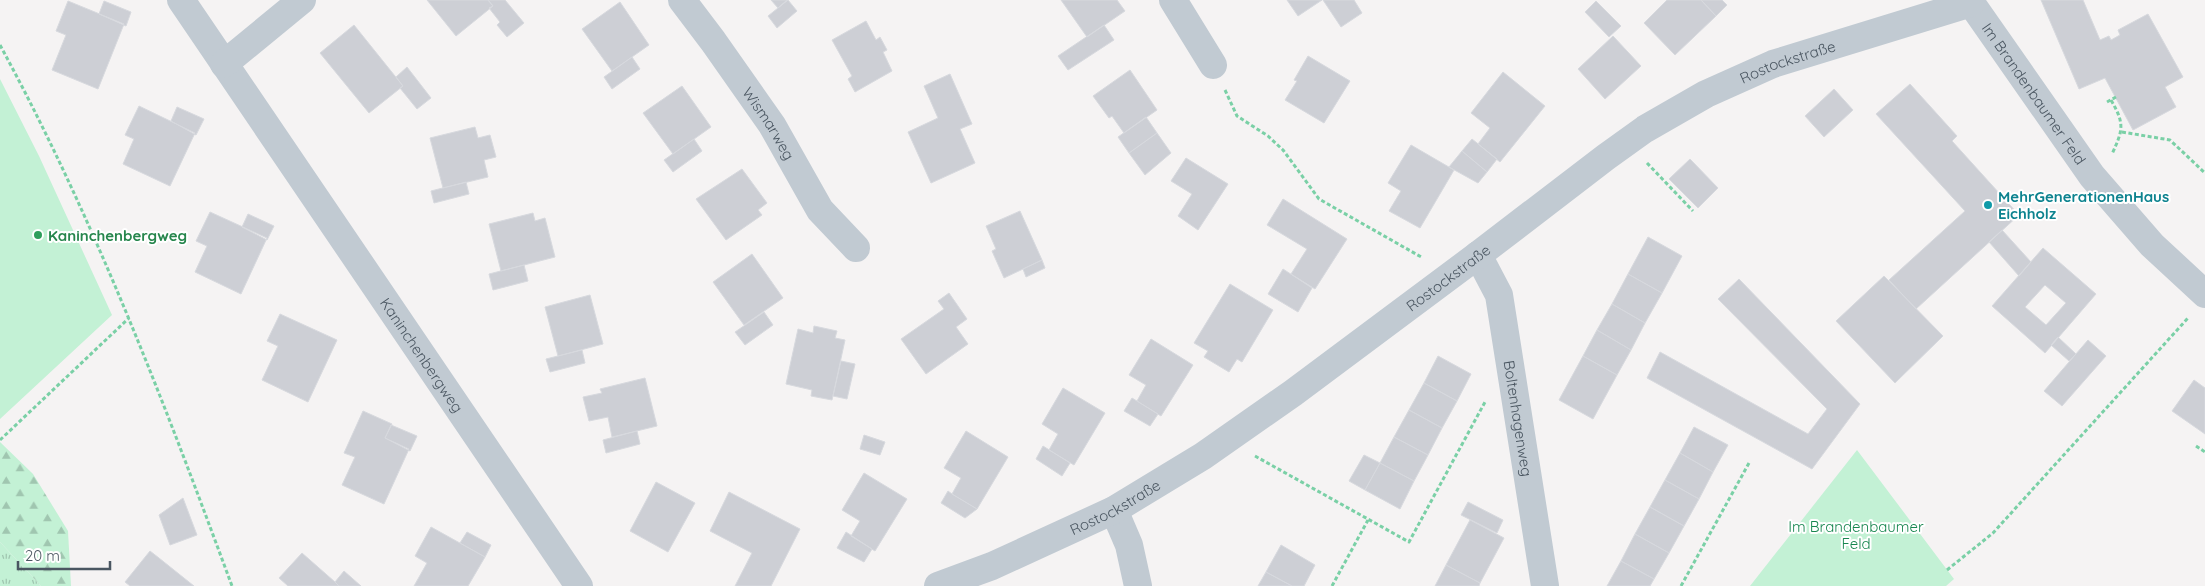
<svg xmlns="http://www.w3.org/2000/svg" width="2205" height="586" viewBox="0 0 2205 586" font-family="Quicksand,sans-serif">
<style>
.grass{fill:url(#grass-tufts)}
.forest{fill:url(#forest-firs)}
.green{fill:#c3f1d5}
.building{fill:#cdcfd5;stroke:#d7d9de;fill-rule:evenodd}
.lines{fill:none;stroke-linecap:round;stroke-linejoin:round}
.path{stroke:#7ad0a6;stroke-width:3;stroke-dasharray:4 2.5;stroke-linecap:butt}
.minor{stroke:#c1cad2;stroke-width:28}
.culture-dot{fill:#0f9aa8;stroke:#fff;stroke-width:2}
.leisure-dot{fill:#2e9e5b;stroke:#fff;stroke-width:2}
.labels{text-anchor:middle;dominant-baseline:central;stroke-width:4;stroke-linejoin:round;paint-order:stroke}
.street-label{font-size:15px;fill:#4a5661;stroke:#fff}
.culture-label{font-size:15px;font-weight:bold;fill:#0d838f;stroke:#fff;text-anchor:start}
.leisure-label{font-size:15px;font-weight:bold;fill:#27864d;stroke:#fff;text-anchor:start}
.park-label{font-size:15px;fill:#17864f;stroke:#fff}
</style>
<defs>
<pattern id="grass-tufts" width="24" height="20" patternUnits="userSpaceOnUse" patternTransform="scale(1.25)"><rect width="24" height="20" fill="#c3f1d5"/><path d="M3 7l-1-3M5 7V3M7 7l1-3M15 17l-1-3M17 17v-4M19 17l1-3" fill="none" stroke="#a0c6b0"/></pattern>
<pattern id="forest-firs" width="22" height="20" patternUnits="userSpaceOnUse" patternTransform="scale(1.25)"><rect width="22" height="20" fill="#c3f1d5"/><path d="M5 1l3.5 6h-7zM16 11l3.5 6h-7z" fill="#a0c6b0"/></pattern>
</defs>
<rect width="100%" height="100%" fill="#f5f3f3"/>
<path class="grass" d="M0,542L41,586H0Z"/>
<path class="forest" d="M0,442L33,474L68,531L71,586H41L0,542Z"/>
<path class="green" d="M0,79L39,156L112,315L0,419Z
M1857,450L1954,579L1946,586H1750Z"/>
<path class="building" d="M427,0H488L493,6L456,36Z
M488,0H505L524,23L507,37L497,25L500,22L489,8L493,6Z
M771,0H787L778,8Z
M788,0L797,11L777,28L768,16Z
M1061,0H1117L1125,11L1087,37Z
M1287,0H1322L1298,16Z
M1323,0H1354L1362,13L1341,27Z
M1667,0H1701L1716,16L1675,55L1644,23Z
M1701,0H1722L1727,5L1716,16Z
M2041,0H2083L2100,40L2109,36L2111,40L2120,35L2118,30L2148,14L2183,77L2165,87L2176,107L2133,130L2105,78L2079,89Z
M68,1L124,24L98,89L52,70L66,35L56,31Z
M104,1L131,12L126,26L99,14Z
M1596,1L1621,26L1609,37L1585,12Z
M620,2L649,45L612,71L582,29Z
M866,21L876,40L880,37L887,50L883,52L892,71L855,92L848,79L852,76L832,40Z
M354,25L403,86L369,113L320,53Z
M1104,25L1114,40L1068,70L1058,56Z
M1613,36L1641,66L1605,99L1578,69Z
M1308,56L1350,81L1324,123L1285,100L1297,81L1294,80Z
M632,57L640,69L612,89L604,77Z
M407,67L431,98L417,109L400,88L403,86L396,77Z
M1130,70L1157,110L1124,133L1112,116L1109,118L1093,96Z
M1503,72L1545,106L1500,162L1478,144L1490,128L1471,113Z
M950,74L972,124L960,129L975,163L931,183L908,132L938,118L924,86Z
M1910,84L1957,136L1952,141L2019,215L1916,309L1889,280L1965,211L1876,114Z
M682,86L711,127L673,154L643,113Z
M1834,89L1853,110L1824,137L1805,116Z
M139,106L195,133L170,186L123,164L134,139L125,135Z
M177,107L204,119L196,135L171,121Z
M1146,117L1157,133L1129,153L1118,137Z
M475,127L478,138L490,135L496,157L484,160L488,177L443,188L430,138Z
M1157,133L1171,153L1145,175L1129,153Z
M694,139L702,151L673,172L664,160Z
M1472,139L1497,159L1487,172L1462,151Z
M1411,145L1454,170L1420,228L1389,211L1401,191L1388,183Z
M1462,151L1487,172L1478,183L1449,167Z
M1186,158L1228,184L1198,230L1178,216L1192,194L1171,181Z
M1690,159L1718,188L1698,208L1669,179Z
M742,169L767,203L758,210L762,215L726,240L696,199Z
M466,182L469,194L434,203L431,191Z
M1283,199L1347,239L1315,289L1291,274L1307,249L1267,225Z
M1020,211L1042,260L1004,278L992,251L996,249L986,226Z
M210,212L267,238L241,294L195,272L207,246L196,241Z
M533,213L535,221L545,218L555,257L501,271L489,224Z
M248,214L274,226L267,240L242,227Z
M2002,230L2031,262L2019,276L1989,242Z
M1648,237L1682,256L1662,293L1628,274Z
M2043,248L2096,294L2045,353L1992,306ZM2045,285L2066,303L2046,325L2025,307Z
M752,254L783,298L744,325L713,282Z
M1042,260L1045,268L1026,277L1023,269Z
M524,265L528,281L493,290L489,274Z
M1283,269L1312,288L1298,312L1268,294Z
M1628,274L1662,293L1645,323L1612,304Z
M1884,276L1943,336L1895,383L1836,321Z
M1739,279L1860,404L1812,469L1647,378L1660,352L1808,434L1827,409L1718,299Z
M1230,284L1273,310L1242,362L1237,359L1229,372L1204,357L1208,351L1194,343Z
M949,293L967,319L956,327L968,344L926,374L901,339L944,309L938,301Z
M590,295L603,344L558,356L545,307Z
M1612,304L1645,323L1631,350L1597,330Z
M764,312L773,325L745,345L735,332Z
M280,314L337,340L308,402L262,380L278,346L267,341Z
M814,326L837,331L835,338L845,340L832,400L811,396L812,390L786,384L798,329L813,333Z
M1597,330L1631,350L1617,375L1583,356Z
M2058,337L2076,354L2069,361L2051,345Z
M1151,339L1193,365L1161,416L1137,401L1146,385L1129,375Z
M2088,340L2106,356L2062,406L2044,391Z
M582,350L585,363L550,372L546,359Z
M1438,356L1471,374L1457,401L1424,383Z
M1583,356L1617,375L1593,419L1559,400Z
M841,361L855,364L847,399L833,396Z
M645,378L657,426L612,437L608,417L589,421L583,397L602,393L600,389Z
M2194,380L2205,388V434L2172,411Z
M1424,383L1457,401L1442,428L1409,410Z
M1063,388L1105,413L1074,465L1049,450L1058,434L1042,424Z
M1132,398L1158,414L1150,426L1124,411Z
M1409,410L1442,428L1428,455L1394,437Z
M363,411L392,424L385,438L409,449L384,504L342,485L355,457L344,453Z
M391,425L417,436L410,451L385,438Z
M1694,427L1728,445L1713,472L1680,453Z
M637,431L640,444L606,453L603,440Z
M966,431L1008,457L977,509L952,494L961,478L944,468Z
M864,435L885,442L880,455L860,449Z
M1394,437L1428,455L1414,481L1380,463Z
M1043,446L1070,463L1062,476L1036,459Z
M1680,453L1713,472L1699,499L1665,480Z
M1364,455L1380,463L1365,490L1349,481Z
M1380,463L1414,481L1400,509L1365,490Z
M864,473L907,499L875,551L851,536L860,521L842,510Z
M1665,480L1699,499L1684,526L1650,507Z
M656,482L695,503L668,552L630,531Z
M948,491L952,494L977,509L965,518L941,503Z
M729,492L800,529L771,586H735L752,553L710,531Z
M183,498L197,535L170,545L159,515Z
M1468,502L1503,520L1497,533L1461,515Z
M1650,507L1684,526L1669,553L1635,534Z
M1470,520L1504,538L1480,583L1446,565Z
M431,527L485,557L468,586H414L427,563L415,556Z
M467,532L491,545L485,557L460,543Z
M846,532L872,549L864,562L837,548Z
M1635,534L1669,553L1654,579L1621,561Z
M1281,545L1315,565L1304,586H1292L1266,572Z
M150,551L159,558L194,586H130L125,582Z
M302,553L335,582L339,586H288L279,578Z
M1621,561L1654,579L1650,586H1607Z
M1446,565L1480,583L1479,586H1435Z
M344,571L361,586H339L335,582Z
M1266,572L1292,586H1258Z"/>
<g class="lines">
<path class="path" d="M0,45C94,218 164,402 232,586
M1225,90L1237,116L1268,136L1283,150L1319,199L1423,258
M2111,100C2125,124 2123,130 2112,154
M2107,102L2116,97
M2122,132L2170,140L2205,173
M1647,163L1693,211
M0,440L129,318
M2196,446L2205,452
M1255,456L1409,542L1485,402
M1947,570L1993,533L2188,318
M1332,586L1368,520
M1681,586L1749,463"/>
<g class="minor">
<path id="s1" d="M181,0L579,586"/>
<path id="s2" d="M682,0L713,41L772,125L820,210L856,248"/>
<path d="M1173,0L1213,65"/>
<path id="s3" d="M1969,0L2092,176L2152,245L2205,294"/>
<path d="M224,64L302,0"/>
<path id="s4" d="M1478,255L1499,295L1545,586"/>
<path d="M1114,510L1129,545L1138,586"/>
<path id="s5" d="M938,586L992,566L1114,510L1203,456L1293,393L1478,255L1606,157L1645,129L1706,94L1773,64L1971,3"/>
</g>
</g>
<circle class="culture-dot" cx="1988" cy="205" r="5"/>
<circle class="leisure-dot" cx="38" cy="235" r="5"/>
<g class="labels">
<g class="street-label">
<text stroke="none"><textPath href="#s5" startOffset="1004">Rostockstraße</textPath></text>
<text stroke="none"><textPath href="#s3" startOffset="114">Im Brandenbaumer Feld</textPath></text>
<text stroke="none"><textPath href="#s2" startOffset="151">Wismarweg</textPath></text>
<text stroke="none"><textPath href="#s5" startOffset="599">Rostockstraße</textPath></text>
<text stroke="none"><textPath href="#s1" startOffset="429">Kaninchenbergweg</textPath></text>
<text stroke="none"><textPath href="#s4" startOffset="170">Boltenhagenweg</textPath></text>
<text stroke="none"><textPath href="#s5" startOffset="194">Rostockstraße</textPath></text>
</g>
<g class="culture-label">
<text x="1998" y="196">MehrGenerationenHaus<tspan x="1998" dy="17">Eichholz</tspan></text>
</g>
<g class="leisure-label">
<text x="48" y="235">Kaninchenbergweg</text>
</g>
<g class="park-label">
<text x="1856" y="526">Im Brandenbaumer<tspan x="1856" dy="17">Feld</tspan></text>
</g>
</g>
<path d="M18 561v8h92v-8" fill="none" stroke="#4a5661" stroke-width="2.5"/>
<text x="25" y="561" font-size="15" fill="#4a5661" stroke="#ffffff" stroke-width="4" paint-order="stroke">20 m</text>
</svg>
